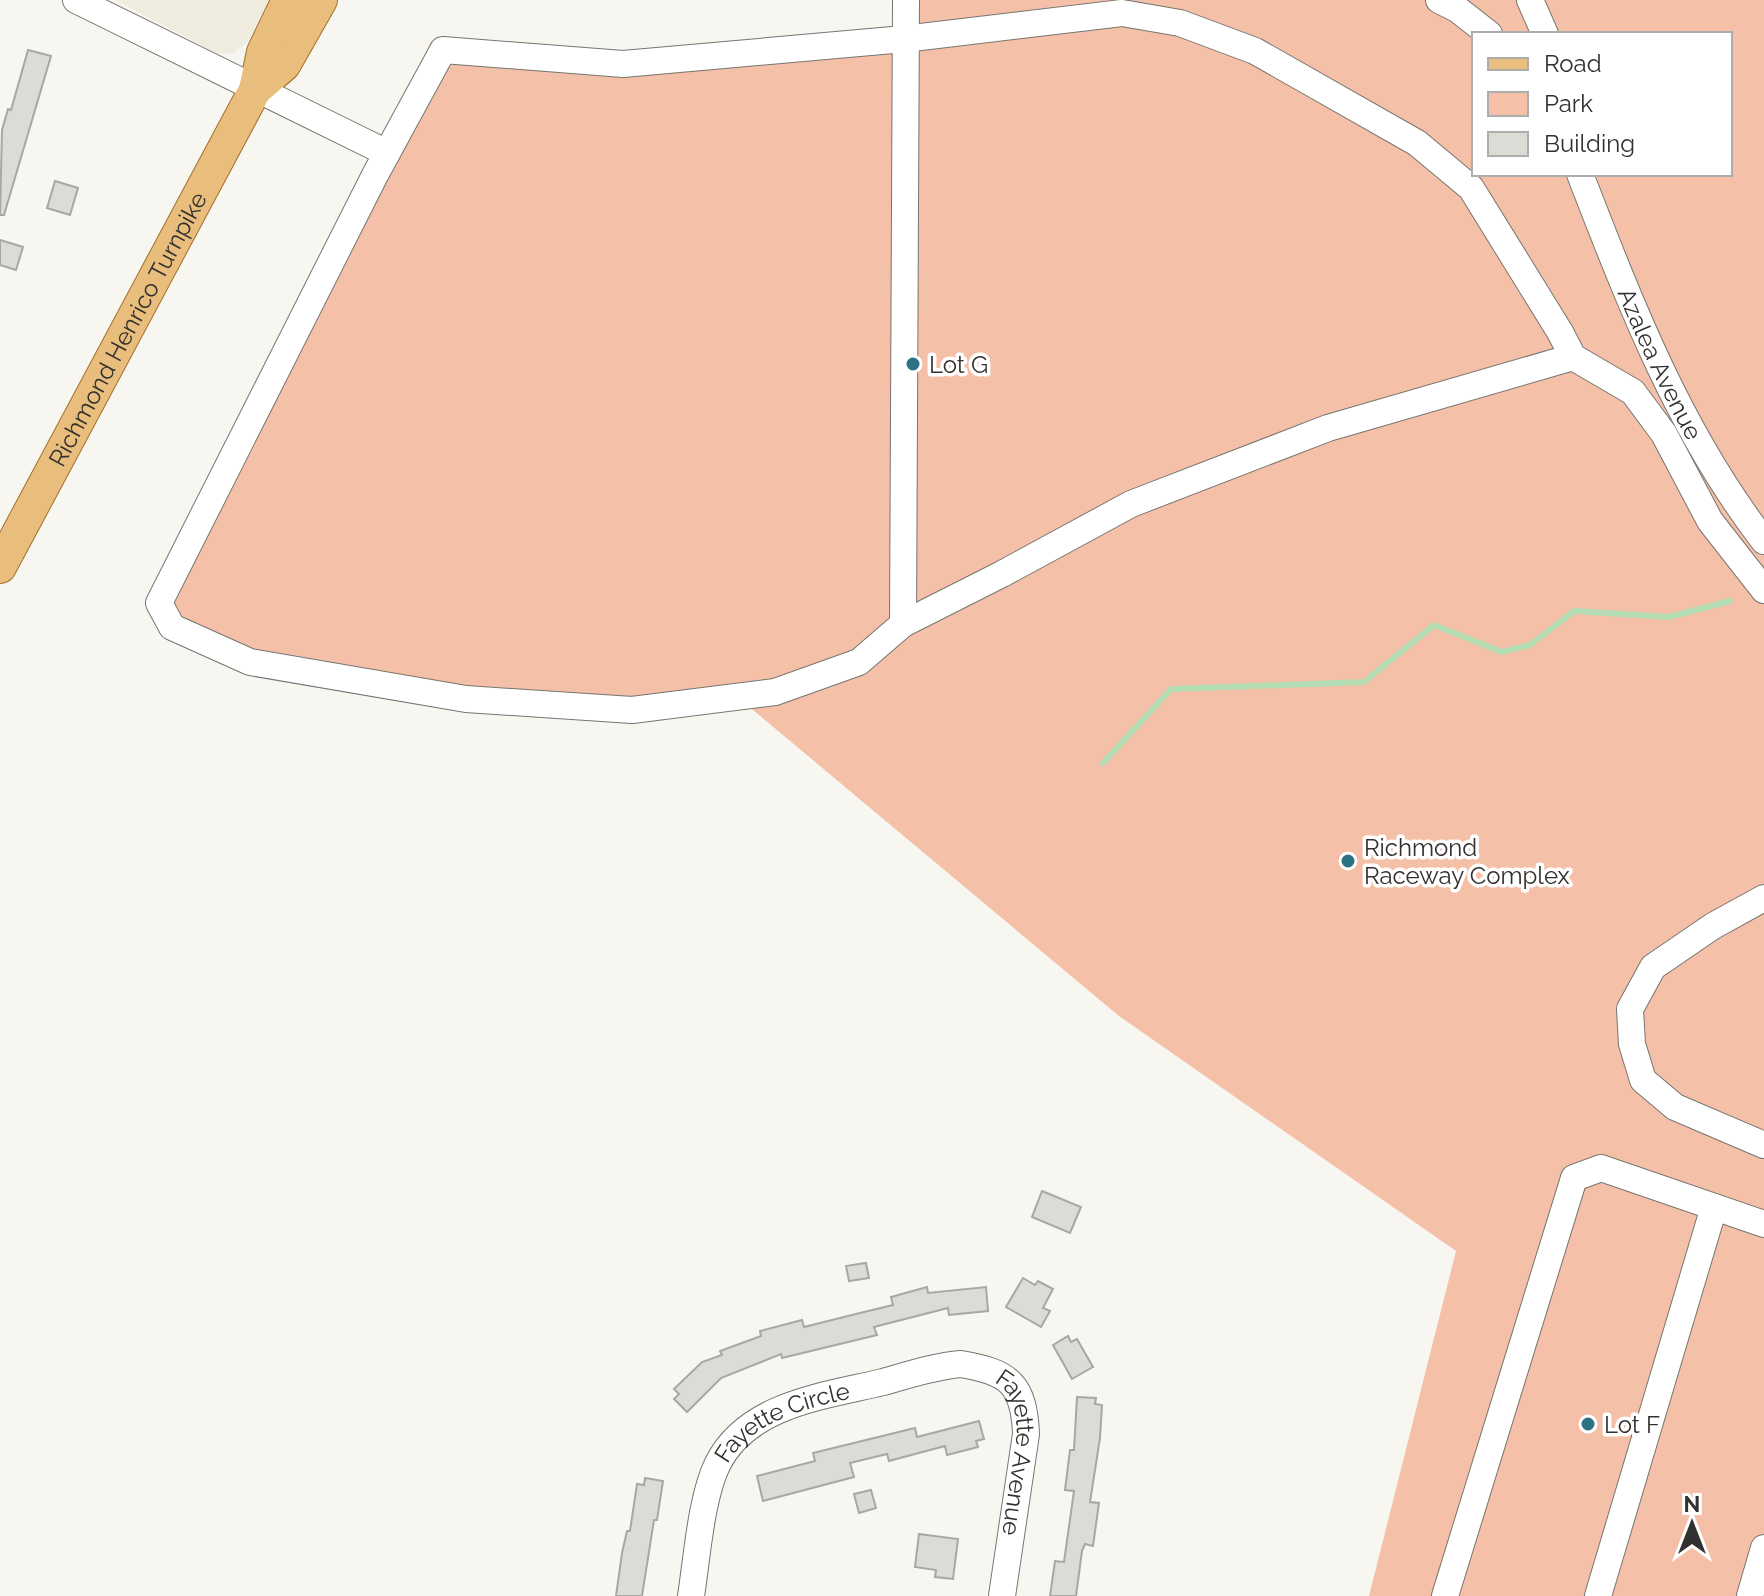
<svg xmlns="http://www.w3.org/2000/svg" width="1764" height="1596" viewBox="0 0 1764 1596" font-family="Raleway,sans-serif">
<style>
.built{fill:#efecdf}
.green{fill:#f5c0a8;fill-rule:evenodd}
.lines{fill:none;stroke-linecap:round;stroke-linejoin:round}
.stream{stroke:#b4ddb4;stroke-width:6}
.building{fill:#dadcd6;stroke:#a7a8a3;stroke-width:2}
.minor-casing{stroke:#777570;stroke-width:28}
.major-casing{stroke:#a07029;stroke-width:34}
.minor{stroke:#fff;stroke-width:26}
.major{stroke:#e9be7d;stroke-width:32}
.poi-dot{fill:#2e7182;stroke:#fff;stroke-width:3}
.labels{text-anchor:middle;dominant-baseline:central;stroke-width:7;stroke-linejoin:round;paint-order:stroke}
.street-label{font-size:24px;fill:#32312f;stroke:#fff}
.poi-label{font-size:24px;fill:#32312f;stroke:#fff;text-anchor:start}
</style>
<rect width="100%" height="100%" fill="#f7f6f0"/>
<path class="built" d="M115,0H269L247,43L233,53L218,54Z"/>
<path class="green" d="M906,0H1764V1596H1369L1456,1251L1119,1016L747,705L514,695L226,655L153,604L395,126L431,41L521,57L904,39ZM1474,34H1730V174H1474Z"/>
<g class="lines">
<path class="stream" d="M1103,763L1171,689L1364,682L1434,625L1502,652L1530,645L1574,611L1669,617L1730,601"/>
</g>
<path class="building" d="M28,50L51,56L4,215H0L2,130L8,109L11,110Z
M55,181L78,188L70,215L47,208Z
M0,240L23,247L16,270L0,265Z
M1042,1191L1081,1207L1070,1233L1032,1217Z
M866,1263L869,1278L849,1281L846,1266Z
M1023,1278L1035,1285L1038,1281L1053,1289L1043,1308L1050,1311L1041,1327L1006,1307Z
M927,1287L928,1293L986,1287L988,1311L949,1315L948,1308L874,1327L877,1335L782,1358L781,1354L721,1378L687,1412L674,1399L679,1394L674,1389L702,1362L722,1355L720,1351L761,1336L760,1331L802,1320L804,1327L864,1312L893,1305L891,1297Z
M1068,1336L1071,1342L1077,1339L1093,1367L1072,1379L1053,1345Z
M1077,1397L1096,1398L1095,1404L1102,1405L1100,1438L1090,1502L1099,1503L1093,1546L1085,1544L1082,1551L1076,1596H1050L1055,1561L1064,1562L1074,1491L1065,1490L1070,1450H1074Z
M979,1421L984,1439L976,1441L978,1447L947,1455L945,1446L889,1461L887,1454L850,1463L854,1477L763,1501L757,1476L815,1461L813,1453L915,1428L917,1437Z
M645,1478L663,1481L657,1520H654L642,1596H616L622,1553L627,1531H630L637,1484L644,1485Z
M871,1490L876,1508L859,1513L854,1494Z
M919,1534L958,1539L953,1579L935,1577L936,1570L915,1567Z"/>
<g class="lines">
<defs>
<g id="minor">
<path d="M76,0L387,153"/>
<path d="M1439,0L1457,9L1489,34"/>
<path d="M1530,0L1545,34"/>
<path id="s1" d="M1580,174C1630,303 1679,431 1764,541"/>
<path d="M1573,357L1328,428L1131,504L1002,574L903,624L859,662L775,692L632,710L466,699L250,662L172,627L159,603L375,175L443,50L623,64L904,39L1122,13L1180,23L1255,51L1417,143L1471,188L1560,332L1573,357L1633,392L1664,434L1710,521L1764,590"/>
<path d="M903,624L906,0"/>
<path d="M1764,898L1713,926L1653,967L1630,1009L1632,1044L1643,1080L1675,1107L1764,1145"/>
<path id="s2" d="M691,1596C697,1558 701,1497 718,1463C748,1404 825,1396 883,1382C908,1375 935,1366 961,1364C1009,1372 1024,1384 1026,1434L1002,1596"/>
<path d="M1445,1596L1574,1178L1601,1168L1764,1224"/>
<path d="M1598,1596L1714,1207"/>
<path d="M1750,1596L1764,1548"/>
</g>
<g id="major">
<path d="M255,90L284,65L321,0"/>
<path id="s3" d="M0,567L255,90L263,52L288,0"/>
</g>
</defs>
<use href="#minor" class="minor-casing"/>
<use href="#major" class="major-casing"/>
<use href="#minor" class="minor"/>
<use href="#major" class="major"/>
</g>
<g class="poi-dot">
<circle cx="913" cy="364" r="8"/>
<circle cx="1348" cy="861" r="8"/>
<circle cx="1588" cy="1424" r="8"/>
</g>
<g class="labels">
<g class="street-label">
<text stroke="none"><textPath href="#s3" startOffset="270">Richmond Henrico Turnpike</textPath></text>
<text stroke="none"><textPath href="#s1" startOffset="206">Azalea Avenue</textPath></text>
<text stroke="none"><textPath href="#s2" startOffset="216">Fayette Circle</textPath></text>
<text stroke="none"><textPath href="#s2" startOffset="532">Fayette Avenue</textPath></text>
</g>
<g class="poi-label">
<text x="929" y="364">Lot G</text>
<text x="1364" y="847">Richmond<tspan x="1364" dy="28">Raceway Complex</tspan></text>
<text x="1604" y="1424">Lot F</text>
</g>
</g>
<rect x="1472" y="32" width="260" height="144" fill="#ffffff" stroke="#adadac" stroke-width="2"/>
<rect x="1488" y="58" width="40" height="12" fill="#e9be7d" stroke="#adadac" stroke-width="2"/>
<text x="1544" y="72" font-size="24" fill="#32312f">Road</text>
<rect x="1488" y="92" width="40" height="24" fill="#f5c0a8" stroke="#adadac" stroke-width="2"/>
<text x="1544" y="112" font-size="24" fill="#32312f">Park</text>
<rect x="1488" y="132" width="40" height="24" fill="#dadcd6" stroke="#adadac" stroke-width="2"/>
<text x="1544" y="152" font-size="24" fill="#32312f">Building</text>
<g transform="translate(1692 1524)" stroke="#ffffff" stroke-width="6" paint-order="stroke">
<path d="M0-6L14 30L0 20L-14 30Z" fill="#32312f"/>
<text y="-12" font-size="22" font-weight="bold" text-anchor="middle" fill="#32312f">N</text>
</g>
</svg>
